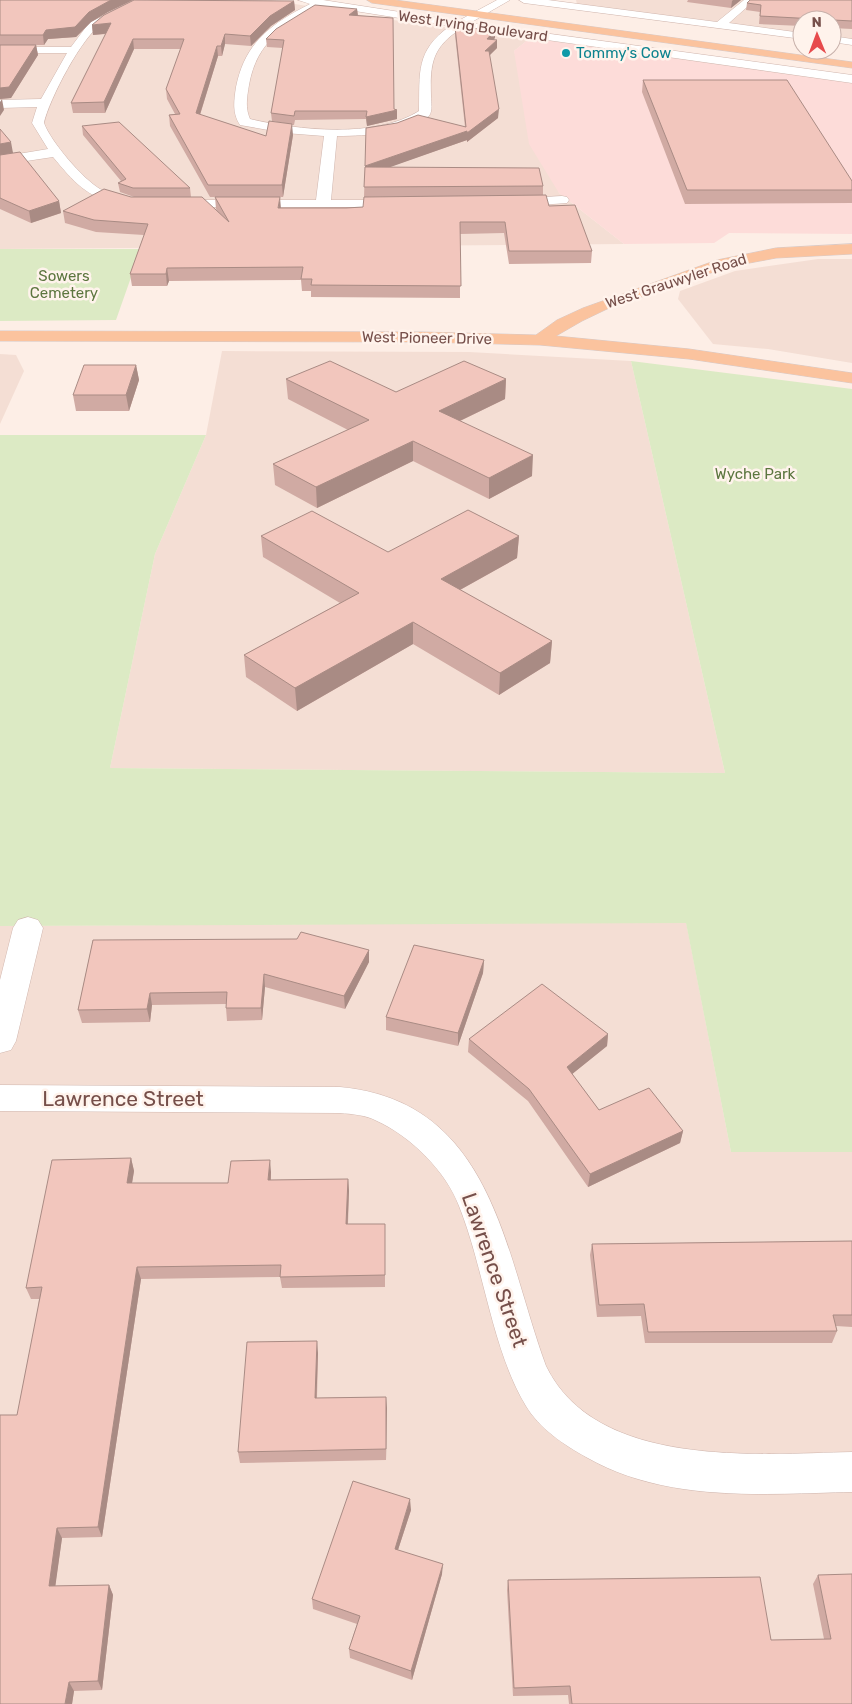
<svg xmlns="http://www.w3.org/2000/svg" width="852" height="1704" viewBox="0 0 852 1704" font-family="Rubik,sans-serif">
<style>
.residential{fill:#f4ded4}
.commercial{fill:#fddcd9}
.green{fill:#dceac4}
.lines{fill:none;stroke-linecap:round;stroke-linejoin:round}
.minor-casing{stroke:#d0b6ae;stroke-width:1}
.major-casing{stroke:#d6cac9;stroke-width:1}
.minor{fill:#fff;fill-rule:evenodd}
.major{fill:#fbc39e;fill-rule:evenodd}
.wall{fill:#d0aaa3}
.shaded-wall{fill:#a98b84}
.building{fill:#f2c6bd;stroke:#a98b84}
.culture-dot{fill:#0f9aa8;stroke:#fff3ec;stroke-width:2}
.labels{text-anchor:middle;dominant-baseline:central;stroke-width:5;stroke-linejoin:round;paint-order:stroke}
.far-street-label{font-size:15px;fill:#764f4a;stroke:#fff3ec}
.far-culture-label{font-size:15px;fill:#0d838f;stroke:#fff3ec;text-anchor:start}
.far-park-label{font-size:15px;fill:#5c763f;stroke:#fff3ec}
.near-street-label{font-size:21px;fill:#764f4a;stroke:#fff3ec}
</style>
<rect width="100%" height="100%" fill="#fdeee6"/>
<path class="residential" d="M0,0H271L379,18L529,39L514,51L559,193L624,244L0,249Z
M576,0H852V39L832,37V20H802V33L577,4Z
M818,259H852V363L768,349L713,344L678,299L680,291L735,271Z
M222,351L469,352L631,361L725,773L110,768L155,554L206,435Z
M0,354L16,355L24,371L0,424Z
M686,922L731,1152H852V1704H0V926Z"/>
<path class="commercial" d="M530,38L852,83V234L729,233L714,243L624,244L559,193L529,144L514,51Z"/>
<path class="green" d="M0,249H141L116,320L0,321Z
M631,361L852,389V1152H731L686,923L0,926V435H206L155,554L110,768L725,773Z"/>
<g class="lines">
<defs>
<path id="minor" d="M136,0H150C140,10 115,15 102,24C82,36 49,100 44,123C51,142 83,179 100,189C112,196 126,197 138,200L140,203L138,206C131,208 125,206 119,204C86,197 74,182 53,157L0,165V157L48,149L32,123L37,107L0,108V100L41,99L67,53H0V47H71L89,23Z
M298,0H323L458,21L497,0H510L470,23L852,75V83L462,28C432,47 430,63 431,96C431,103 433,110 429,116C402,133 370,136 337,136L331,200H400L407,204L405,207H168L166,204L173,200H316L324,136L285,133L240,125C232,113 234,101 236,87C245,42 271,24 310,4ZM323,6L450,26C415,51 420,73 419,111C375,139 298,130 250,119C245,108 247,97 249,85C257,40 285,25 323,6Z
M519,0H548L717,22L744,0H755L729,23L802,33V39L524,3Z
M832,36L852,39V45L832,42Z
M562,196L567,197L569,200L567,203L511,207L504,203L511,199Z
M28,917L38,920L43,928L16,1041L11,1050L0,1053V980L13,928L18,920Z
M0,1085L340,1087C493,1101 504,1252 546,1366C596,1469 757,1454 852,1452V1492C764,1494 666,1503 586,1457C564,1445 539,1428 526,1406C492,1350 484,1268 459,1206C446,1171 410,1136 377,1121C366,1115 352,1114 340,1113L0,1111Z"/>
<path id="major" d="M367,0H395L852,62V68L372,3Z
M852,244V254L776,258L728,267L607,309L582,321L556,336L689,349L852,373V383L689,359L540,345L422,342L0,341V331L422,332L536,335L557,320L583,308L717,260L776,248Z"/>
</defs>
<use href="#minor" class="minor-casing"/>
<use href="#major" class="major-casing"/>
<use href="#minor" class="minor"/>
<use href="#major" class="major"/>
</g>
<path class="wall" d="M0,0H133L108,12L91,22L76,37L48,39L44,45H36L38,55L11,98L0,99Z
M688,0H741L731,8L687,2Z
M852,0V29L832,28V20H802V26L759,24L760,12L746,10L747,3Z
M294,1L295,10L271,26L251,46L225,44L222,56H218L200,115L266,136L293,135L283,197H210L170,126L169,115L175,114L167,99L166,89L181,49H134L105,113H73L71,103L106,34L93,35L92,25Z
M357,9L358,15L397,119L367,126L366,119L295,120L294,125L272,121L271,113L283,48L267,47L266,39Z
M455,27L495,30V38L493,39L497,48L489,55L498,118L467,142V140L389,167L543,186V195L549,206L592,251L591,263L509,264L504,233L460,234V298L311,297V291H302L301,280L169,281L167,286H132L130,274L144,235L96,232L65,223L63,211L131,197L218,212L216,209L215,197L281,208L363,207L507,196L364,197L365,167L465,127L455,35Z
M643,80L852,181V203L685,204L642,92Z
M82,126L190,188L191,197H134L120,192L118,183L121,181L83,135Z
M0,129L13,153L59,201L61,213L31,223L0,209Z
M136,365L139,380L129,411H76L73,395Z
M286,379L396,392L506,379L505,399L460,421L532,476L489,499L413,461L317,508L275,485L273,464L348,430L288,399Z
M261,536L388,552L519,536L517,558L460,590L552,641L550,663L499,695L413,644L297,711L246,677L244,655L340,603L263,557Z
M93,940L369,950V962L345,1009L265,987L262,1020L227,1021L226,1008V1004L152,1005L150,1022L82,1023L78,1010Z
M484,960L483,973L458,1046L386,1030V1017Z
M608,1034L607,1046L572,1074L599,1110L683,1131L680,1143L588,1187L528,1101L468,1052L469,1039Z
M131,1158L134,1171L132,1183H228L271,1172V1180L348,1179L349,1191L348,1224L385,1236V1287L282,1288L280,1277L141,1279L102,1537L62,1538L55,1586L109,1585L113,1595L102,1690L74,1691L72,1704H0L39,1299H31L26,1288Z
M852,1241V1327L836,1326L837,1331L832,1343H645L641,1316L597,1317L590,1255L592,1244Z
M318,1353L317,1398L386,1397V1460L240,1463L238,1452Z
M411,1510L398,1550L442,1574L412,1680L350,1658L349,1649L357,1624L313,1609L312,1599Z
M818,1575L852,1704H569L568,1695L513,1696L507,1590L508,1580L771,1640L824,1639L813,1584Z"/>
<path class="shaded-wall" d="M111,0H133L108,12L91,22L76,37L48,39L44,45L43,35L46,30L89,12Z
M733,0H741L731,8L732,1Z
M294,1L295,10L271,26L251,46L250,36L270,16Z
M357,9L358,17L349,15Z
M111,23L112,33L93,35L92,25Z
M495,30V38L487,47V39Z
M225,34V44L222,56L221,46Z
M133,39L134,49L105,113L104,102Z
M497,40V48L485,60V51Z
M36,45L38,55L11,98L0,99V88Z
M217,46L218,56L197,124L196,113Z
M2,99L4,110L0,116V102Z
M499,109L498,118L467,142V133Z
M397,110V119L367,126L366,117Z
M292,124L293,135L283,197L282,185Z
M467,131V140L365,176V166Z
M11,142L13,153L0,156V144Z
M280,197L281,209L278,208Z
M59,201L61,213L31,223L29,211Z
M167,268L169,281L167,286L166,274Z
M136,365L139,380L129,411L126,395Z
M506,379L505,399L439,431V411Z
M413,441V461L317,508L316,487Z
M533,455L532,476L489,499V478Z
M519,536L517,558L440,601L441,579Z
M413,622V644L297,711L295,688Z
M552,641L550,663L499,695L500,673Z
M369,950V962L345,1009L344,996Z
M484,960L483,973L458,1046V1033Z
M264,974L265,987L262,1020L261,1008Z
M150,993L152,1005L150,1022L147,1009Z
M608,1034L607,1046L566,1079L567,1067Z
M683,1131L680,1143L588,1187L590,1174Z
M131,1158L134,1171L130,1195L127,1183Z
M270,1160L271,1172L270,1193L268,1180Z
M348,1179L349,1191L347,1236L346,1224Z
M137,1267L141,1279L102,1537L98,1527Z
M317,1341L318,1353L316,1409L315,1398Z
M386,1397L387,1408L386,1460Z
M410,1499L411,1510L395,1559V1549Z
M57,1528L62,1538L54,1596L49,1586Z
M443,1564L442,1574L412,1680L411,1671Z
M109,1585L113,1595L102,1690L98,1681Z
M69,1682L74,1691L72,1704H65Z"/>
<path class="building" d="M0,0H111L89,12L75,27L46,30L43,35H0Z
M134,0L294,1L270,16L250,36L225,34L221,46H217L196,113L266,136L269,121L292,124L282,185H208L169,115L180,114L166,89L184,39H133L104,102L71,103L111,23L92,25L104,15Z
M750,0H852V21L760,16L761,5L747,3Z
M315,5L357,9L349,15L393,18L394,109L397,110L366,117L367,111H295L294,116L271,113L284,40L266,39L276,29Z
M455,27L495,30L487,39L497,40L485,51H489L499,109L467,133V131L365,166L366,128L397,123L418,115L466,127Z
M0,45H36L9,87L0,88Z
M643,80H787L852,181V190H687Z
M119,122L190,188H133L118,183L126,179L82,126Z
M0,129L11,142L0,144Z
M20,152L59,201L29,211L0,198V155Z
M365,167L539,168L543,186L364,187Z
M104,189L131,197H202L229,222L215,197H280L278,208H346L363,207L364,197L546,195L549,206L575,205L592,251H509L505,222H460L461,286L311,285L312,279H301L303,267L167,268L166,274H130L148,224L94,220L63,211Z
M330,361L396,392L464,361L506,379L439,411L533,455L489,478L413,441L316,487L273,464L369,420L286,379Z
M84,365H136L126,395H73Z
M468,510L519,536L441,579L552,641L500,673L413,622L295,688L244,655L359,593L261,536L312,511L388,552Z
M301,932L369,950L344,996L264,974L261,1008H226L227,992L150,993L147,1009L78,1010L93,940L297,939Z
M414,945L484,960L458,1033L386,1017Z
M542,984L608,1034L567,1067L599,1110L649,1088L683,1131L590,1174L529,1089L469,1039Z
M131,1158L127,1183H228L231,1161L270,1160L268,1180L348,1179L346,1224H385V1275L280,1277L281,1265L137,1267L98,1527L57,1528L49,1586L109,1585L98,1681L69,1682L65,1704H0V1415H17L42,1287L26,1288L52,1160Z
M852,1241V1315H833L837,1331L648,1332L644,1304L599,1305L592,1244Z
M317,1341L315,1398L386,1397V1449L238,1452L247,1342Z
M353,1481L410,1499L395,1549L443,1564L411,1671L349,1649L360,1616L312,1599Z
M852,1574V1704H572L570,1686L514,1688L508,1580L760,1577L771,1640L831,1639L818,1575Z"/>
<circle class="culture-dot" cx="566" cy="53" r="5"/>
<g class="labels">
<g class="far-street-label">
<text transform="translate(473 26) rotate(8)">West Irving Boulevard</text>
<text transform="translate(676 281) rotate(-18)">West Grauwyler Road</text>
<text transform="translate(427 338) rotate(1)">West Pioneer Drive</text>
</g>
<g class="far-culture-label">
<text x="576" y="53">Tommy's Cow</text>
</g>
<g class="far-park-label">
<text x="64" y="276">Sowers<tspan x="64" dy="17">Cemetery</tspan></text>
<text x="755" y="474">Wyche Park</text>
</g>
<g class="near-street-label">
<text x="123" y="1098">Lawrence Street</text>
<text transform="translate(495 1270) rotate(71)">Lawrence Street</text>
</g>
</g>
<g transform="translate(817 35) rotate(359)"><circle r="24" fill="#fff3ec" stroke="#c8b1ab"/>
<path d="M0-4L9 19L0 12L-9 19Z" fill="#e74a4c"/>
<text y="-8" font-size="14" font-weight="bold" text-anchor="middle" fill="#764f4a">N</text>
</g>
</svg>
